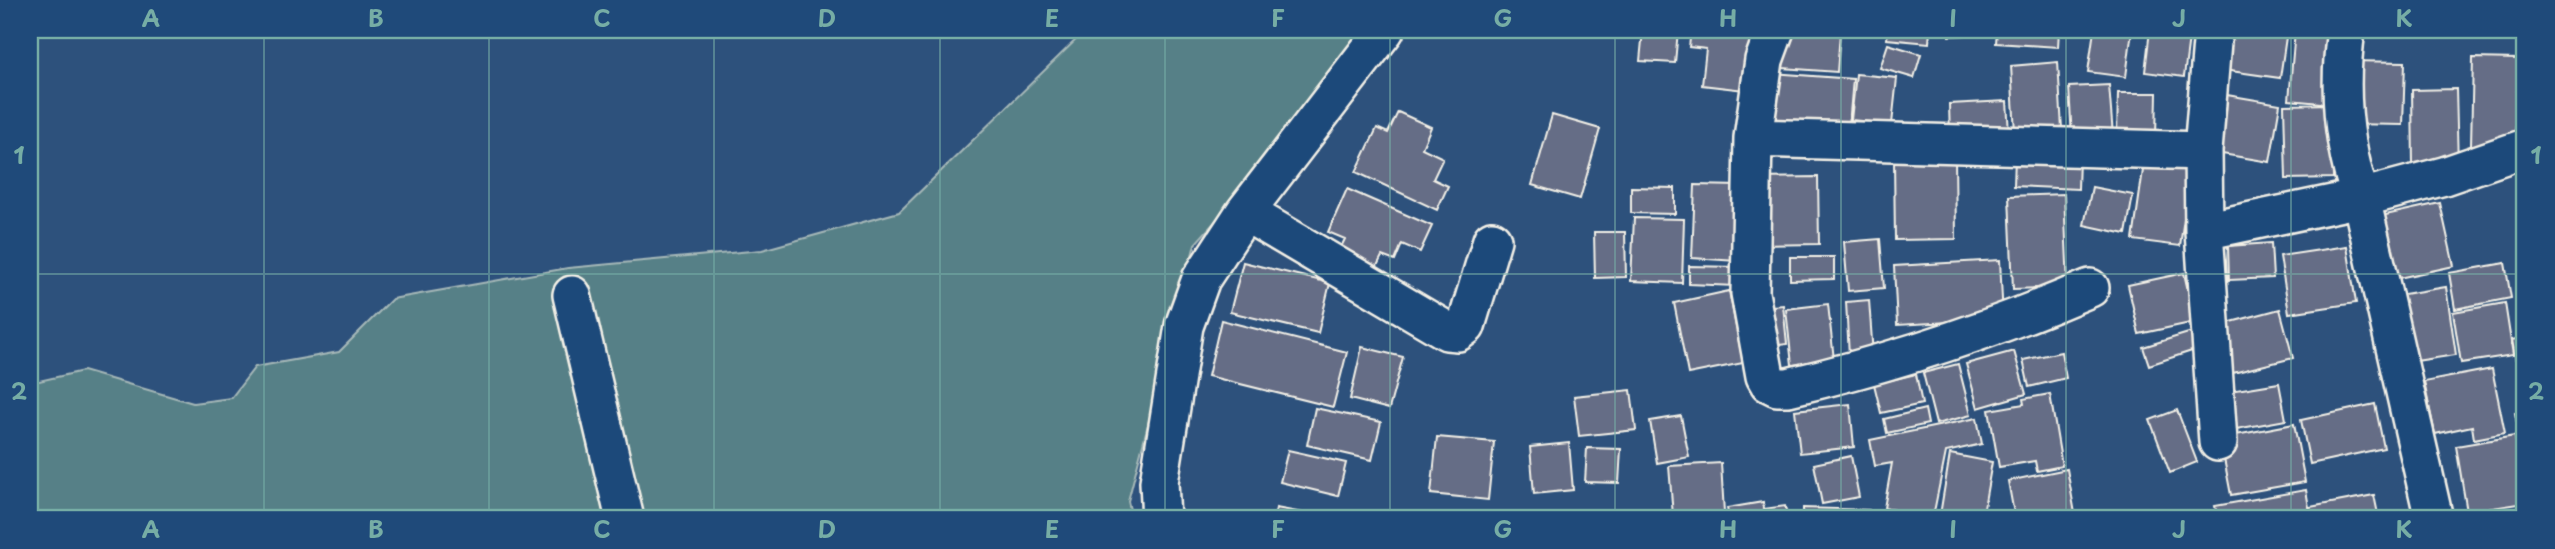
<svg xmlns="http://www.w3.org/2000/svg" width="2555" height="549" viewBox="0 0 2555 549" font-family="'Playpen Sans',sans-serif">
<style>
.green{fill:#578087;stroke:#a6b8b8;stroke-width:2}
.building{fill:#656d86;stroke:#f4f1e8;stroke-width:2}
.lines{fill:none;stroke-linecap:round;stroke-linejoin:round}
.minor-casing{stroke:#f4f1e8;stroke-width:42}
.minor{stroke:#1f4a7a;stroke-width:37}
.grid{fill:none;stroke:#76ada5;stroke-width:2;stroke-opacity:0.55}
.neatline{fill:none;stroke:#76ada5;stroke-width:2.5}
.grid-label{font-size:23px;text-anchor:middle;font-weight:bold;fill:#76ada5}
</style>
<rect width="100%" height="100%" fill="#2d517c"/>
<filter id="ink" filterUnits="userSpaceOnUse"><feTurbulence type="fractalNoise" baseFrequency=".0143" numOctaves="2"/><feDisplacementMap in="SourceGraphic" scale="14" xChannelSelector="R" yChannelSelector="G"/><feConvolveMatrix kernelMatrix="1 2 1 2 8 2 1 2 1" color-interpolation-filters="sRGB"/></filter>
<g filter="url(#ink)">
<path class="green" d="M1086,30H1370L1289,138L1195,244L1128,501L1132,519H30V383L83,371L193,403L231,398L255,367L339,352L392,299L568,268L762,250L899,212Z"/>
<path class="building" d="M1643,30H1678L1675,63L1640,61Z
M1691,30H1760L1753,91L1702,85L1706,49L1689,47Z
M1787,30L1840,33L1837,72L1783,68Z
M1888,30H1930L1929,43L1887,39Z
M1949,30H1985V34L1949,36Z
M1997,30H2059L2058,47L1996,43Z
M2094,30H2132L2126,77L2088,72Z
M2150,30H2190L2184,77L2145,72Z
M2229,30H2287L2280,78L2223,70Z
M2295,30H2338L2331,104L2289,100Z
M1888,44L1921,54L1914,78L1880,68Z
M2473,58L2518,59L2515,146L2471,145Z
M2350,61L2405,62L2403,125L2348,124Z
M2058,62L2062,129L2015,132L2011,66Z
M1772,73L1853,79L1848,137L1767,131Z
M1856,74L1897,78L1892,124L1851,120Z
M2109,85L2113,136L2072,138L2069,87Z
M2456,89L2458,166H2413L2412,90Z
M2118,93H2157L2156,137L2117,136Z
M2227,95L2280,104L2270,162L2216,153Z
M2007,101L2009,133L1950,137L1949,104Z
M2331,104L2333,178L2286,179L2284,105Z
M1398,112L1431,127L1422,148L1443,158L1433,179L1448,186L1437,210L1356,172L1377,128L1388,133Z
M1552,115L1600,129L1580,199L1532,185Z
M1955,157L1956,239L1895,240L1894,159Z
M2015,157L2079,159L2078,189L2014,186Z
M2144,163L2191,170L2180,246L2133,240Z
M1818,177L1819,244L1758,245L1757,178Z
M1695,185L1740,186L1737,261L1692,258Z
M1631,187L1675,188V214L1631,213Z
M2092,187L2133,195L2126,234L2084,225Z
M1347,189L1432,226L1420,252L1402,244L1395,261L1382,256L1374,272L1338,253L1345,239L1328,232Z
M2064,194L2068,287L2013,289L2009,196Z
M2440,203L2454,266L2394,279L2381,216Z
M1634,218L1684,219L1682,283L1631,281Z
M1594,232H1625L1626,277L1595,278Z
M1880,239L1884,288L1848,291L1844,242Z
M2271,243L2273,278L2229,280L2228,246Z
M2347,246L2356,303L2289,313L2280,256Z
M1790,257H1834V279L1790,280Z
M2000,260L2003,319L1897,325L1894,266Z
M1243,262L1330,283L1318,333L1230,312Z
M2505,263L2511,298L2455,309L2449,273Z
M1689,266L1737,267L1736,286L1689,284Z
M2184,273L2195,322L2139,334L2128,285Z
M2446,287L2456,355L2409,362L2398,295Z
M1729,291L1743,363L1688,374L1674,303Z
M1869,300L1873,355L1849,356L1846,302Z
M2505,303L2513,355L2461,363L2453,312Z
M1828,304L1834,360L1792,365L1786,309Z
M1783,305L1787,344L1765,347L1761,307Z
M2280,309L2293,358L2229,374L2216,326Z
M1221,320L1347,352L1333,407L1208,376Z
M2195,331L2201,348L2149,365L2143,347Z
M2525,337V402L2524,403L2512,340Z
M1362,347L1403,357L1389,409L1350,399Z
M2014,351L2026,394L1978,408L1966,364Z
M2061,352L2066,378L2029,387L2023,360Z
M1958,364L1971,415L1936,424L1923,373Z
M2492,369L2505,433L2474,439L2472,426L2435,434L2424,382Z
M1916,374L1922,404L1881,413L1874,384Z
M2279,383L2286,420L2225,431L2218,393Z
M1631,390L1636,430L1579,436L1574,396Z
M2050,394L2062,466L2037,471L2035,461L1999,467L1989,410L2024,404L2023,399Z
M1850,404L1854,447L1800,453L1795,410Z
M2375,404L2384,448L2310,464L2301,420Z
M1315,408L1381,422L1372,460L1307,445Z
M1925,409L1928,424L1887,433L1884,419Z
M2177,410L2197,462L2170,473L2150,420Z
M2525,411V464L2515,413Z
M1681,416L1689,457L1657,463L1650,421Z
M1977,418L1982,444L1946,452L1933,517L1884,508L1892,463L1875,466L1870,440Z
M2294,424L2305,482L2231,495L2220,438Z
M2515,436L2525,503L2467,512L2456,446Z
M1437,437L1494,442L1488,500L1431,494Z
M1569,443L1573,490L1534,494L1530,447Z
M1587,448L1621,449L1619,483L1585,482Z
M1288,450L1346,463L1338,496L1280,482Z
M1950,454L1992,462L1982,519L1940,515Z
M1851,456L1859,497L1822,504L1814,464Z
M1721,463L1724,513L1673,516L1669,466Z
M2067,469L2076,519H2015L2008,481Z
M2306,490L2311,519H2218L2215,506Z
M2374,495L2379,519H2312L2310,507Z
M1763,502L1764,509L1785,506L1788,519H1729L1727,508Z
M1276,508L1335,519H1274Z
M1803,508L1869,510V519H1803Z"/>
<g class="lines">
<defs>
<path id="minor" d="M1775,30L1764,60L1753,138L1750,293L1765,376L1769,383L1777,387H1788C1891,363 1992,330 2090,288
M2346,30C2338,87 2342,143 2361,198L2434,519
M1753,138L2203,151L2213,30
M2203,151L2204,231L2361,198L2444,176L2525,148
M1245,212L1447,331L1458,332L1466,326L1492,240
M2204,231L2218,442
M572,295L625,519
M1161,519L1159,482L1184,326L1201,279L1245,212L1385,30"/>
</defs>
<use href="#minor" class="minor-casing"/>
<use href="#minor" class="minor"/>
</g>
</g>
<path class="grid" d="M264,30V519M489,30V519M714,30V519M940,30V519M1165,30V519M1390,30V519M1615,30V519M1841,30V519M2066,30V519M2291,30V519M30,274H2525"/>
<rect width="2555" height="549" fill="none" stroke="#1f4a7a" stroke-width="77"/>
<rect x="38" y="38" width="2478" height="472" class="neatline"/>
<g class="grid-label">
<text x="151" y="27">A</text>
<text x="376" y="27">B</text>
<text x="602" y="27">C</text>
<text x="827" y="27">D</text>
<text x="1052" y="27">E</text>
<text x="1278" y="27">F</text>
<text x="1503" y="27">G</text>
<text x="1728" y="27">H</text>
<text x="1953" y="27">I</text>
<text x="2179" y="27">J</text>
<text x="2404" y="27">K</text>
<text x="19" y="164">1</text>
<text x="2536" y="164">1</text>
<text x="19" y="400">2</text>
<text x="2536" y="400">2</text>
<text x="151" y="538">A</text>
<text x="376" y="538">B</text>
<text x="602" y="538">C</text>
<text x="827" y="538">D</text>
<text x="1052" y="538">E</text>
<text x="1278" y="538">F</text>
<text x="1503" y="538">G</text>
<text x="1728" y="538">H</text>
<text x="1953" y="538">I</text>
<text x="2179" y="538">J</text>
<text x="2404" y="538">K</text>
</g>
</svg>
